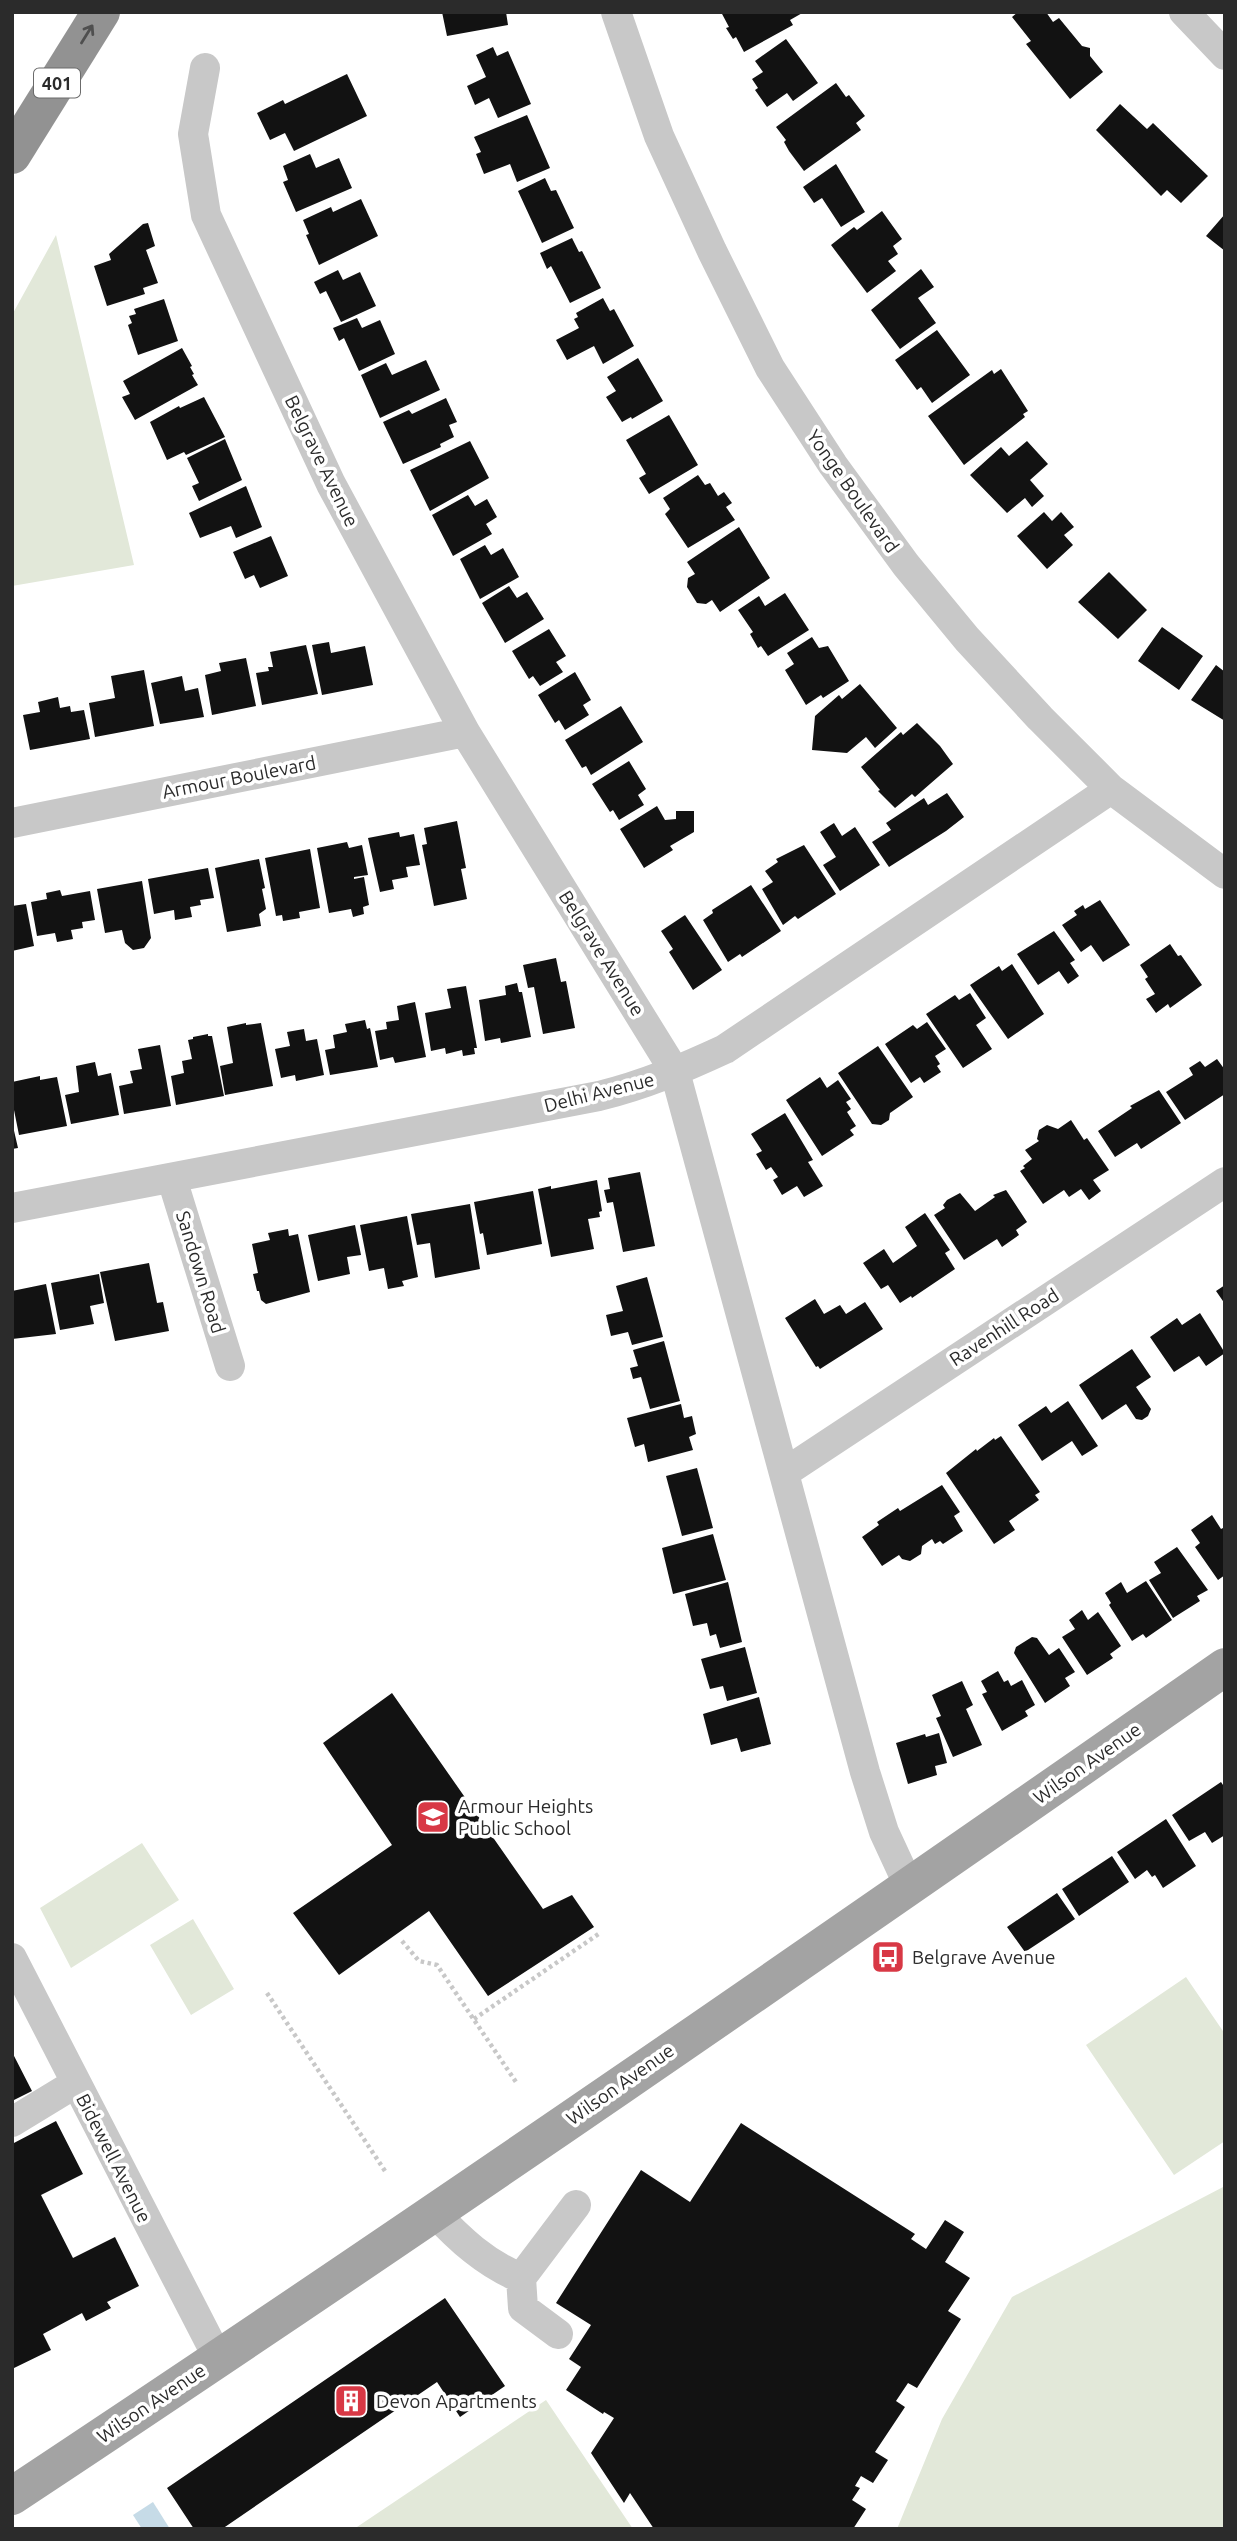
<svg xmlns="http://www.w3.org/2000/svg" width="1237" height="2541" viewBox="0 0 1237 2541" font-family="Ubuntu,sans-serif">
<style>
.green{fill:#e2e8d9}
.water{fill:#c6dbe7}
.building{fill:#121212}
.lines{fill:none;stroke-linecap:round;stroke-linejoin:round}
.path{stroke:#c8c8c8;stroke-width:4.5;stroke-dasharray:3.5 3.5;stroke-linecap:butt}
.minor{stroke:#c8c8c8;stroke-width:30}
.major{stroke:#a3a3a3;stroke-width:38}
.highway{stroke:#929292;stroke-width:38}
.oneway{stroke:#4f4f4f}
.labels{text-anchor:middle;dominant-baseline:central;stroke-width:7;stroke-linejoin:round;paint-order:stroke}
.shield{fill:#fff;stroke:#6b6b6b;stroke-width:2}
.shield-label{font-size:18px;font-weight:bold;fill:#2b2b2b}
.street-label{font-size:19px;fill:#2b2b2b;stroke:#fff}
.poi-label{font-size:19px;fill:#2b2b2b;stroke:#fff;text-anchor:start}
</style>
<rect width="100%" height="100%" fill="#fff"/>
<path class="green" d="M56,235L134,565L12,586V315Z
M142,1843L179,1900L71,1968L40,1908Z
M193,1919L234,1989L191,2015L150,1945Z
M1186,1977L1225,2034V2141L1174,2175L1086,2045Z
M1225,2186V2529H897L942,2419L1012,2297Z
M546,2400L633,2529H354Z"/>
<path class="water" d="M153,2502L170,2529H142L133,2515Z"/>
<path class="building" d="M442,12H506L508,25L447,36Z
M721,12H804L790,20L793,25L744,52L736,37L733,39L726,28L729,27Z
M1018,12H1046L1053,22L1059,18L1082,46L1090,48V56L1103,72L1070,99L1026,44L1031,41L1012,17Z
M786,39L818,83L793,101L787,93L767,107L755,90L758,88L752,79L763,72L755,61Z
M493,47L497,56L508,51L531,104L498,118L489,98L475,105L467,86L486,77L476,55Z
M347,74L367,116L294,151L285,133L270,140L257,113L283,100L285,104Z
M836,83L846,97L849,95L865,116L856,123L861,130L804,171L789,151L784,142L786,140L776,127Z
M1120,104L1147,129L1153,123L1208,176L1181,203L1167,190L1161,196L1096,130Z
M527,115L550,168L517,182L510,164L484,174L476,154L481,152L474,137Z
M310,154L316,168L339,158L352,188L296,212L283,182L288,180L283,166Z
M836,164L865,212L841,227L822,198L814,203L803,187Z
M545,178L551,191L556,190L574,228L542,243L518,191Z
M361,199L378,236L319,265L306,235L309,234L303,220L331,207L333,212Z
M882,211L902,239L893,246L898,254L888,261L896,271L867,293L831,245L854,227L857,230Z
M1225,214V251L1206,236Z
M148,223L155,246L146,250L158,283L143,288L145,294L107,306L94,266L111,260L109,254L143,224Z
M572,238L579,252L582,251L601,288L570,303L551,266L547,269L540,253Z
M921,269L934,287L918,298L936,323L900,349L871,310Z
M338,270L343,280L360,272L376,306L341,322L326,291L320,294L314,282Z
M603,298L610,311L614,309L634,346L603,364L594,346L567,360L556,340L579,328L574,319L578,317L576,313Z
M164,299L178,341L138,355L128,325L132,323L129,316L136,314L134,309Z
M357,318L362,328L380,320L395,354L359,371L344,338L339,341L333,328Z
M937,330L970,375L932,403L921,387L917,390L895,360Z
M182,348L192,366L190,367L194,374L192,375L198,385L135,420L122,397L130,394L123,381Z
M638,358L663,401L632,419L631,417L622,422L606,397L616,391L607,377Z
M426,360L440,390L380,418L361,375L386,363L392,375Z
M1001,369L1028,411L1023,414L1025,417L964,465L928,416L992,370L994,374Z
M204,397L225,437L186,455L184,452L167,460L150,422L179,406L180,408Z
M446,398L457,422L449,425L454,437L440,444L441,447L403,464L383,422L409,410L412,414Z
M669,415L698,465L649,494L639,478L646,474L626,440Z
M225,439L242,480L199,501L192,486L199,483L187,458Z
M470,441L489,478L430,511L410,470Z
M1027,441L1048,464L1030,480L1044,496L1032,507L1025,498L1007,513L970,475L1001,447L1009,456Z
M698,475L705,485L710,483L718,496L724,492L732,503L726,507L735,520L688,548L665,514L670,509L663,498Z
M246,486L262,527L236,538L231,526L200,538L189,513Z
M468,495L475,506L487,499L497,517L486,524L492,534L453,556L432,515Z
M1044,512L1052,521L1061,512L1074,527L1064,535L1073,545L1047,569L1017,536Z
M739,527L770,578L720,612L712,600L706,604L697,603L687,587L688,578L695,574L687,562Z
M271,536L288,576L260,588L254,575L245,579L233,552Z
M485,545L491,555L503,548L519,577L480,599L460,559Z
M1109,572L1147,610L1118,639L1078,602Z
M509,586L517,598L527,592L544,619L505,643L482,603Z
M785,593L809,630L768,656L761,646L758,648L750,634L753,632L738,610L759,596L765,606Z
M1162,627L1203,656L1179,690L1138,661Z
M549,629L566,656L556,662L563,672L540,686L533,676L529,679L512,651Z
M812,637L819,648L828,646L849,681L823,698L821,695L806,705L785,670L794,664L787,653Z
M329,642L331,653L365,646L373,685L322,695L312,645Z
M306,645L318,694L262,705L256,673L269,671L268,667H273L270,652Z
M246,658L256,706L212,715L205,675L221,671L219,663Z
M1216,665L1225,672V721L1191,700Z
M144,670L154,726L95,737L89,703L115,698L111,676Z
M575,672L591,700L583,705L589,715L565,730L559,720L555,723L538,695Z
M182,676L185,691L198,688L204,717L160,724L151,683Z
M860,684L897,728L875,748L866,737L847,753L812,750L815,716L839,695L842,699Z
M58,697L60,708L70,706L71,712L84,710L90,739L30,750L23,715L40,712L38,702Z
M621,706L643,742L591,775L586,766L582,768L565,740Z
M917,723L940,746L953,764L915,797L912,794L895,808L878,791L880,790L861,767L901,732L903,735Z
M629,761L646,789L638,795L644,805L619,820L613,810L610,812L592,784Z
M947,793L964,817L946,831L889,867L872,842L891,830L886,823L924,798L928,805Z
M657,806L665,820L676,819V811H694V832L670,846L673,850L644,868L620,829Z
M457,821L466,868L461,869L467,899L434,906L422,845L427,844L424,828Z
M834,823L842,836L855,827L880,865L840,891L823,865L836,857L820,832Z
M399,832L400,837L414,834L420,865L406,867L408,877L392,880L394,889L380,892L368,838Z
M347,842L349,848L362,845L368,875L354,877V879L364,877L369,905L363,907L364,914L353,917L351,909L329,913L317,848Z
M804,845L836,894L798,919L795,916L783,925L762,889L773,882L765,871L778,862L776,859Z
M310,849L320,908L299,912L300,918L283,921L282,915L276,916L265,858Z
M259,859L265,888L262,889L266,909L259,914L261,926L227,932L215,868Z
M208,868L214,898L200,900L201,905L190,907L192,917L175,920L174,910L154,914L148,879Z
M142,881L151,938L144,948L133,950L125,943L122,930L105,933L97,889Z
M751,885L781,931L742,957L740,954L728,962L703,920L713,913L712,910Z
M60,890L62,896L90,891L95,920L82,922L83,928L71,930L73,939L57,942L55,933L37,936L31,902L47,899L46,893Z
M1100,900L1130,945L1103,962L1091,945L1081,952L1062,925L1077,915L1074,911L1083,905L1085,909Z
M26,904L34,946L12,951V906Z
M685,915L722,970L693,990L669,952L673,949L661,931Z
M1054,931L1075,960L1070,963L1079,976L1068,984L1059,971L1038,985L1017,954Z
M1170,944L1178,956L1181,955L1202,985L1170,1008L1168,1004L1156,1013L1146,999L1155,994L1145,979L1148,977L1140,965Z
M556,958L561,982L566,981L575,1028L543,1034L534,987L528,988L523,965Z
M1012,964L1044,1014L1008,1039L970,985L999,966L1002,971Z
M517,983L519,992H522L531,1037L501,1043L500,1038L485,1041L479,1000L506,995L505,986Z
M466,986L477,1048H474L475,1054L463,1056L462,1050L446,1054L445,1048L431,1051L425,1013L451,1008L447,989Z
M970,993L986,1018L976,1025L992,1049L963,1068L926,1014L955,995L959,1000Z
M415,1002L426,1057L395,1063L393,1057L380,1060L375,1031L387,1029L386,1022L399,1020L397,1006Z
M365,1020L367,1029L370,1028L378,1067L330,1075L325,1050L335,1048L333,1035L347,1032L345,1024Z
M927,1022L946,1049L935,1056L940,1064L937,1066L941,1072L924,1083L920,1077L911,1083L885,1044L913,1025L917,1029Z
M246,1023V1025L261,1023L273,1086L225,1095L220,1066L233,1063L227,1027Z
M304,1029L306,1041L317,1039L324,1075L296,1081L295,1075L281,1078L275,1049L290,1046L287,1032Z
M208,1034V1036H212L224,1096L176,1105L171,1076L184,1073L182,1061L192,1059L188,1040L193,1039V1037Z
M160,1045L171,1106L124,1114L119,1086L133,1083L130,1071L142,1069L138,1049Z
M878,1046L913,1097L890,1113L889,1120L881,1125L872,1124L838,1073Z
M1217,1059L1225,1070V1094L1185,1120L1166,1092L1193,1075L1189,1068L1200,1061L1205,1067Z
M95,1062L98,1076L111,1073L119,1115L71,1124L65,1095L79,1092L76,1066Z
M40,1076V1080L57,1077L67,1126L19,1135L12,1100V1082Z
M820,1077L827,1088L838,1080L851,1099L846,1102L851,1109L847,1112L856,1126L850,1130L854,1135L822,1156L786,1100Z
M1159,1090L1181,1123L1141,1149L1137,1143L1115,1157L1098,1131L1132,1108L1130,1106Z
M785,1113L813,1160L808,1162L823,1186L804,1197L797,1186L782,1195L773,1180L778,1177L771,1167L766,1170L756,1154L762,1151L751,1134Z
M1071,1120L1084,1140L1087,1138L1109,1170L1093,1180L1101,1191L1089,1200L1081,1189L1069,1197L1064,1190L1043,1204L1020,1171L1025,1168L1023,1166L1032,1159L1025,1150L1039,1141L1037,1139L1039,1130L1047,1125L1058,1129Z
M12,1122L18,1148L12,1149Z
M640,1172L655,1246L623,1252L613,1202L607,1203L604,1190L610,1189L608,1178Z
M597,1180L602,1211L599,1212L600,1217L588,1219L594,1249L551,1257L538,1189L551,1186V1189Z
M1006,1190L1027,1222L1016,1230L1019,1235L1002,1247L997,1239L964,1260L934,1215L945,1208L943,1205L947,1200L960,1193L975,1211L995,1197L993,1195Z
M533,1191L542,1244L487,1255L483,1233L480,1234L474,1202Z
M470,1204L480,1269L435,1278L430,1243L417,1245L411,1214Z
M925,1213L950,1250L945,1253L955,1269L912,1298L911,1296L900,1303L888,1285L881,1289L863,1263L884,1249L893,1263L917,1246L905,1227Z
M407,1216L418,1277L402,1281L404,1286L388,1289L384,1268L369,1271L360,1225Z
M355,1225L361,1255L347,1257L350,1274L318,1281L308,1235Z
M288,1229L289,1236L298,1234L310,1292L266,1304L261,1300L259,1291H257L253,1274L258,1273L252,1244L270,1240L268,1233Z
M149,1263L157,1303L163,1302L169,1331L115,1341L100,1272Z
M99,1274L104,1303L90,1306L94,1324L60,1330L51,1283Z
M647,1277L663,1337L632,1345L628,1332L611,1336L606,1315L623,1311L616,1286Z
M46,1284L56,1334L12,1339V1291Z
M1225,1285V1304L1216,1291Z
M815,1299L824,1314L840,1305L846,1314L865,1302L883,1329L820,1369L818,1366L816,1367L785,1318Z
M1200,1313L1225,1353L1206,1366L1199,1356L1174,1372L1150,1337L1177,1318L1182,1325Z
M664,1341L680,1401L650,1409L641,1377L633,1379L630,1368L638,1366L633,1350Z
M1132,1349L1151,1377L1136,1387L1151,1409L1148,1416L1142,1420L1136,1419L1126,1404L1102,1420L1079,1385Z
M1068,1401L1098,1446L1082,1456L1072,1441L1042,1461L1018,1425L1046,1406L1051,1413Z
M681,1404L684,1418L692,1416L696,1434L689,1437L693,1450L648,1462L644,1444L635,1447L627,1418Z
M1001,1436L1040,1492L1035,1495L1039,1500L1009,1521L1015,1530L994,1544L946,1473L976,1449L977,1451L994,1438L995,1440Z
M697,1468L713,1528L682,1536L666,1476Z
M942,1485L960,1512L954,1516L963,1531L943,1544L940,1541L935,1544L932,1539L922,1546L921,1554L910,1561L902,1559L899,1555L882,1566L862,1537L879,1525L877,1522L898,1508L900,1511Z
M1212,1515L1221,1529L1225,1527V1575L1218,1580L1195,1547L1200,1543L1191,1530Z
M713,1534L726,1580L673,1594L662,1548Z
M1177,1547L1208,1590L1197,1596L1200,1601L1173,1618L1149,1580L1161,1573L1154,1562Z
M1146,1581L1172,1620L1146,1638L1143,1634L1132,1641L1109,1605L1111,1603L1105,1593L1121,1582L1127,1593Z
M728,1582L742,1642L720,1648L716,1634L710,1636L707,1623L693,1626L685,1594Z
M1082,1610L1088,1620L1098,1612L1121,1646L1110,1654L1113,1658L1087,1675L1062,1637L1075,1629L1069,1620Z
M1032,1637L1037,1638L1049,1655L1059,1648L1075,1672L1065,1678L1070,1686L1045,1703L1014,1653L1016,1647Z
M745,1647L757,1693L727,1701L723,1686L710,1689L701,1659Z
M998,1671L1004,1682L1008,1680L1011,1686L1022,1680L1035,1705L1025,1711L1028,1716L1002,1731L982,1694L987,1692L981,1681Z
M962,1681L973,1705L966,1709L982,1745L953,1757L936,1718L941,1716L932,1695Z
M392,1693L543,1909L572,1895L594,1927L488,1996L429,1911L339,1975L293,1913L392,1845L323,1743Z
M759,1697L771,1744L741,1752L737,1738L711,1745L703,1714Z
M939,1733L947,1763L935,1766L937,1775L908,1784L896,1743L925,1734L926,1737Z
M1221,1782L1225,1788V1835L1212,1843L1205,1832L1189,1841L1172,1815Z
M1166,1819L1196,1866L1163,1888L1155,1875L1152,1877L1147,1870L1135,1879L1117,1852Z
M1112,1856L1129,1882L1079,1916L1062,1889Z
M1057,1893L1075,1919L1025,1952L1007,1927Z
M12,2052L32,2091L12,2101Z
M56,2121L83,2174L41,2195L73,2258L115,2237L139,2286L107,2302L111,2308L86,2321L82,2313L43,2334L51,2350L12,2369V2144Z
M741,2123L915,2234L911,2239L926,2249L945,2220L964,2232L945,2262L970,2278L948,2311L961,2319L917,2388L908,2383L896,2401L905,2407L875,2452L888,2460L873,2483L861,2476L855,2486L860,2488L852,2500L866,2509L853,2529H654L630,2493L624,2503L591,2453L614,2418L604,2412L603,2414L566,2390L581,2367L569,2359L591,2325L556,2303L641,2170L690,2202Z
M445,2298L505,2386L460,2417L437,2382L222,2529H194L167,2488Z"/>
<g class="lines">
<path class="path" d="M402,1941L419,1961L437,1965L516,2082
M267,1993L385,2171
M474,2019L600,1933"/>
<path class="minor" d="M616,12L659,136L712,251L770,368L833,465L906,565L967,639L1040,718L1111,789L1225,874
M1184,12L1225,55
M205,68L193,134L206,215L331,484L465,732L675,1072L865,1772L884,1832L909,1886
M12,823L465,732
M172,1179L230,1366
M12,1208L599,1096C644,1085 684,1068 725,1049L1111,789
M784,1473L1225,1182
M12,1958L218,2358
M12,2122L76,2083
M434,2212C459,2239 486,2264 521,2278
M558,2334L523,2308L521,2278L576,2205"/>
<path class="major" d="M12,2496C420,2226 823,1947 1225,1667"/>
<path class="highway" d="M12,155L101,12"/>
</g>
<defs><path id="oneway-shaft" d="M-6 0H5M1.5-3L5.5 0L1.5 3" fill="none" stroke-width="1.6" stroke-linecap="round" stroke-linejoin="round" transform="scale(1.75)"/></defs>
<use class="oneway" href="#oneway-shaft" transform="translate(87 34) rotate(-58)"/>
<defs>
<symbol id="school-square" viewBox="-11 -11 22 22"><rect x="-9" y="-9" width="18" height="18" rx="4" fill="#d83845" stroke="#fff"/><path d="M0-5L7-2L0 1L-7-2ZM-4 1L0 2.5L4 1V4Q0 6-4 4Z" fill="#fff"/></symbol>
<symbol id="bus-square" viewBox="-11 -11 22 22"><rect x="-9" y="-9" width="18" height="18" rx="4" fill="#d83845" stroke="#fff"/><path d="M-5-6H5V4H4V6H2V4H-2V6H-4V4H-5ZM-3.5-4V0h7V-4ZM-3.5 1.2v1.5H-2V1.2ZM2 1.2v1.5H3.5V1.2Z" fill="#fff"/></symbol>
<symbol id="building-square" viewBox="-11 -11 22 22"><rect x="-9" y="-9" width="18" height="18" rx="4" fill="#d83845" stroke="#fff"/><path d="M-4-6H4V6H1V3H-1V6H-4ZM-2.5-4.3h1.7v1.8h-1.7ZM.8-4.3h1.7v1.8H.8ZM-2.5-1h1.7V.8h-1.7ZM.8-1h1.7V.8H.8Z" fill="#fff"/></symbol>
</defs>
<g fill-rule="evenodd">
<use href="#school-square" x="414" y="1798" width="38" height="38"/>
<use href="#bus-square" x="869" y="1938" width="38" height="38"/>
<use href="#building-square" x="332" y="2382" width="38" height="38"/>
</g>
<g class="labels">
<rect class="shield" x="34" y="68.5" width="46" height="29" rx="5"/>
<g class="shield-label">
<text x="57" y="83">401</text>
</g>
<g class="street-label">
<text transform="translate(322 461) rotate(64)">Belgrave Avenue</text>
<text transform="translate(853 491) rotate(55)">Yonge Boulevard</text>
<text transform="translate(239 777) rotate(-11)">Armour Boulevard</text>
<text transform="translate(602 953) rotate(58)">Belgrave Avenue</text>
<text transform="translate(599 1092) rotate(-14)">Delhi Avenue</text>
<text transform="translate(201 1272) rotate(73)">Sandown Road</text>
<text transform="translate(1004 1327) rotate(-33)">Ravenhill Road</text>
<text transform="translate(1087 1763) rotate(-35)">Wilson Avenue</text>
<text transform="translate(620 2084) rotate(-35)">Wilson Avenue</text>
<text transform="translate(114 2158) rotate(63)">Bidewell Avenue</text>
<text transform="translate(151 2403) rotate(-34)">Wilson Avenue</text>
</g>
<g class="poi-label">
<text x="458" y="1806">Armour Heights<tspan x="458" dy="22">Public School</tspan></text>
<text x="912" y="1957">Belgrave Avenue</text>
<text x="376" y="2401">Devon Apartments</text>
</g>
</g>
<rect width="1237" height="2541" fill="none" stroke="#2b2b2b" stroke-width="28"/>
</svg>
